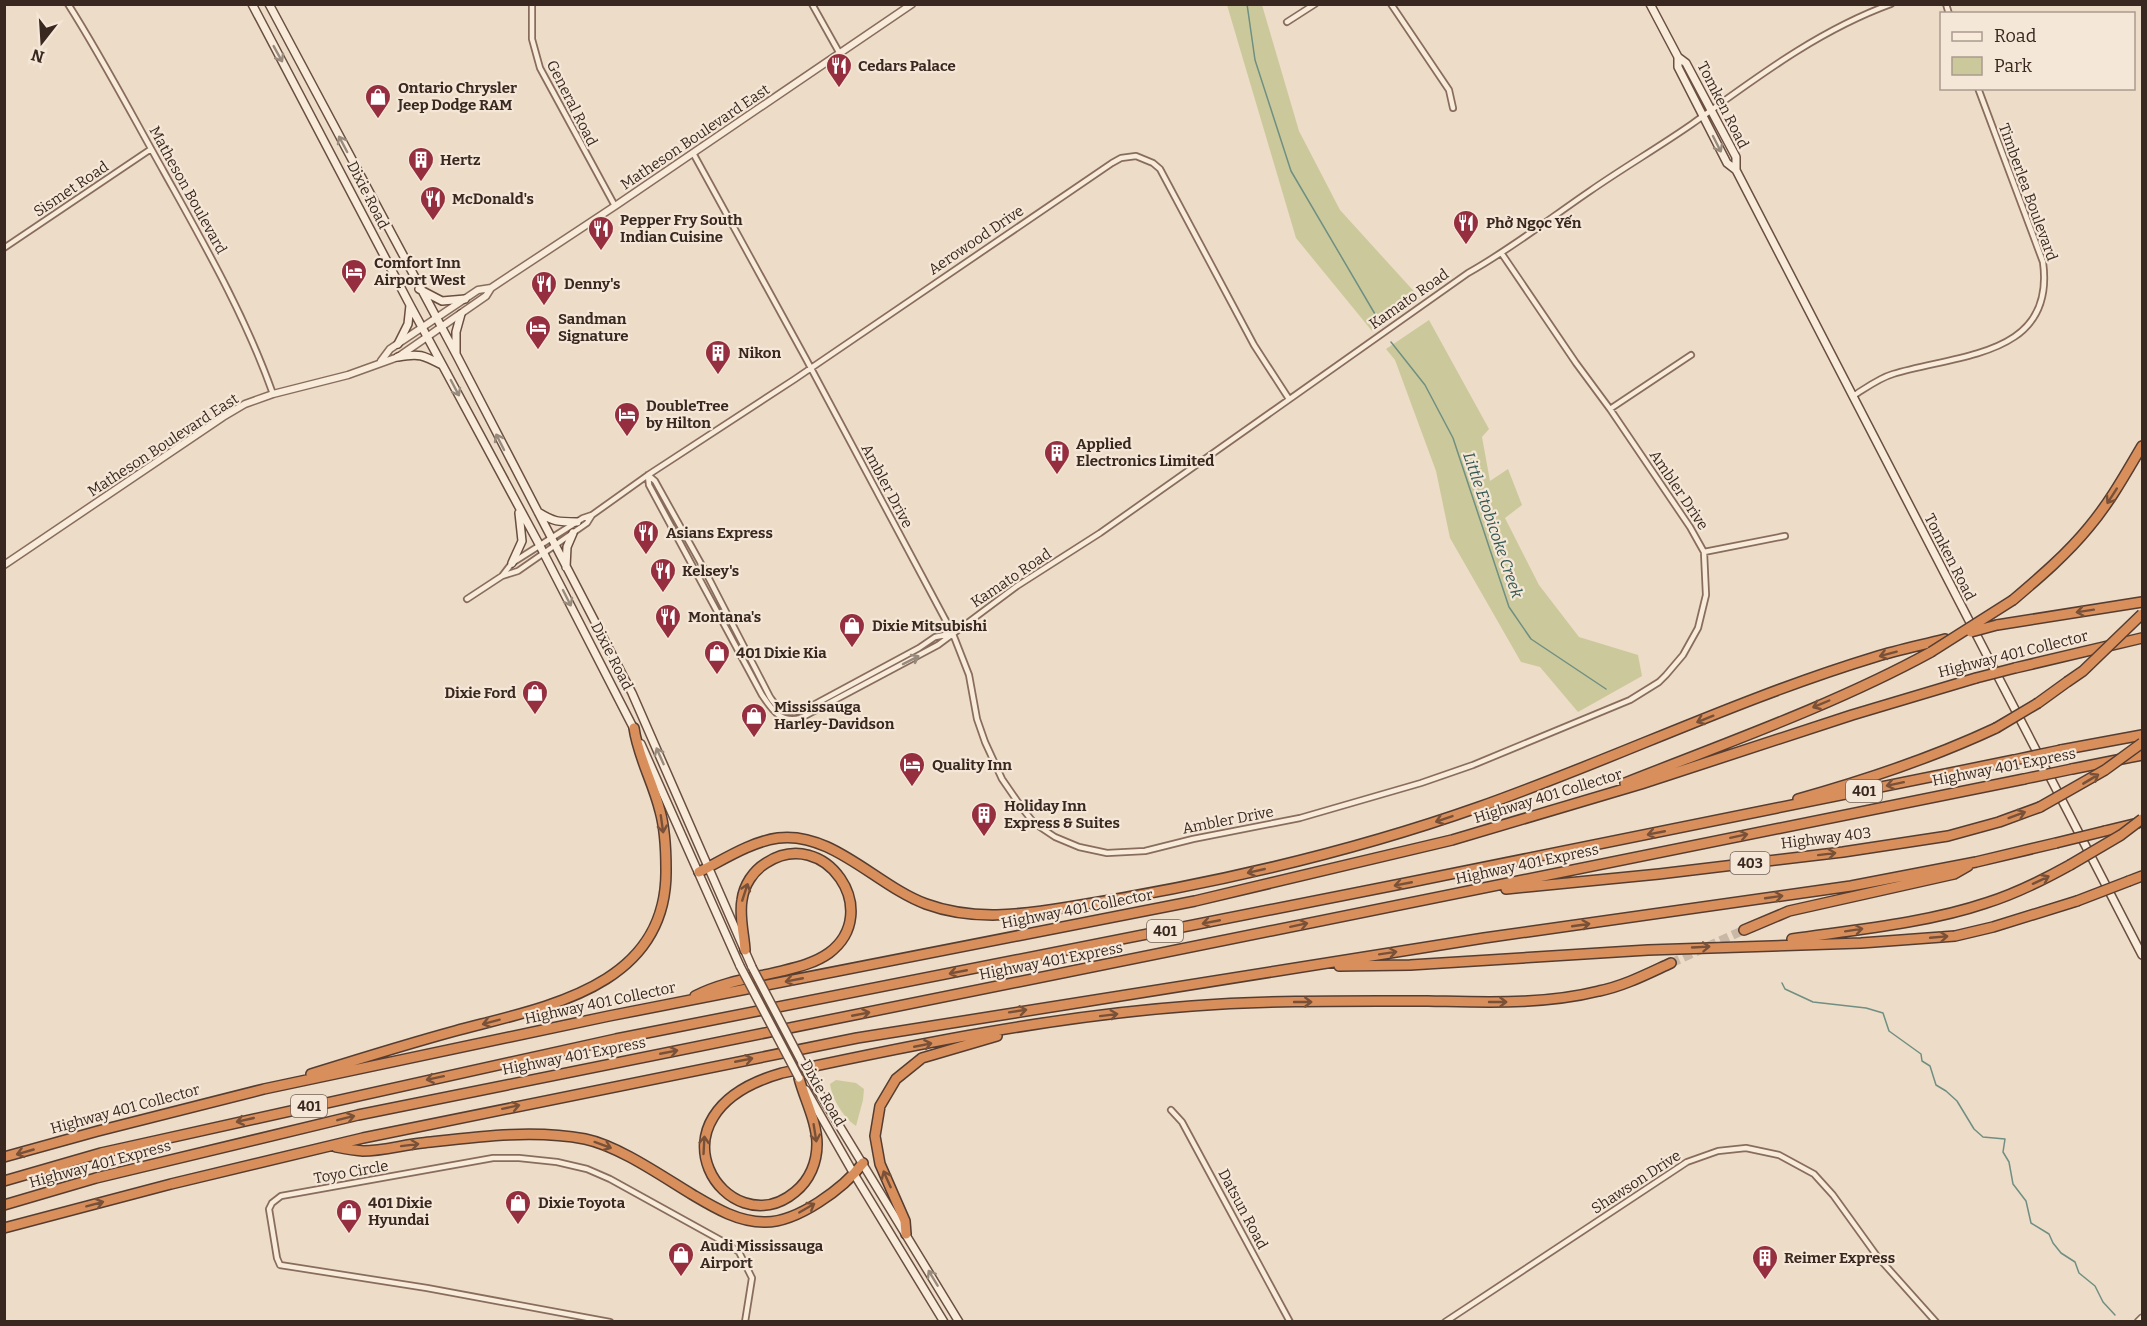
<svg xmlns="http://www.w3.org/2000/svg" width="2147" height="1326" viewBox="0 0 2147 1326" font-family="Bitter,serif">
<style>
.green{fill:#cbc99b}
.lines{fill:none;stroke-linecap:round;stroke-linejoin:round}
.stream{stroke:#6f8f82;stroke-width:1.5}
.motorway-tunnel{stroke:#c9b8a6;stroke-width:9;stroke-dasharray:9 4.5;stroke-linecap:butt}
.minor-casing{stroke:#886d5d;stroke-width:8}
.tertiary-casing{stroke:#886d5d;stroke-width:9}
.secondary-casing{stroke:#6a4f40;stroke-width:10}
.motorway-casing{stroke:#563d31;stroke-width:12}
.minor{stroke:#f8ebda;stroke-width:4.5}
.tertiary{stroke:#f8ebda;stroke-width:6}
.secondary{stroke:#f8ebda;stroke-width:7}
.motorway{stroke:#d88f5c;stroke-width:9}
.secondary-bridge-casing{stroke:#6a4f40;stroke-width:10;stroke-linecap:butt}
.motorway-bridge-casing{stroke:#563d31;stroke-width:12;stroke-linecap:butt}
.secondary-bridge{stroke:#f8ebda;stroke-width:7}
.motorway-bridge{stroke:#d88f5c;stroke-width:9}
.oneway{stroke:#988a7d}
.oneway2{stroke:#795138}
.labels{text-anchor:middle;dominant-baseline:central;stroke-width:4.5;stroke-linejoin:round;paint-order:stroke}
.shield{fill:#f5e7d7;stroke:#716157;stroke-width:1.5}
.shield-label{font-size:14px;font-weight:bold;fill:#392820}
.poi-label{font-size:15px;font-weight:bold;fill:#392820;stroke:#f5e7d7;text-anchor:start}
.street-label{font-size:15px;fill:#392820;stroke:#f5e7d7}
.water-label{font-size:16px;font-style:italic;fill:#305850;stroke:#f5e7d7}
</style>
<rect width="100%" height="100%" fill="#eddcc7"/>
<path class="green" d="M1227,5H1262L1299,131L1340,210L1420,298L1372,331L1296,238Z
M1429,320L1489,429L1482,437L1490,481L1508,469L1522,505L1505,518L1539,585L1579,637L1638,655L1642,676L1578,712L1540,667L1521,662L1450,538L1436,471L1395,360L1386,349Z
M836,1080L856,1083L864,1089L863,1100L856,1126C844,1118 832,1099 830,1084Z"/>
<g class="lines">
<path class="stream" d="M1247,4L1255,60L1291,171L1382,326
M1391,342L1425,385L1453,438L1509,607L1531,639L1606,689
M1782,983L1785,989L1813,1002L1866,1008L1883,1013L1889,1031L1921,1054L1922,1061L1930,1066L1936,1085L1946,1091L1957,1101L1974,1129L1983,1137L2005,1139L2003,1152L2009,1162L2013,1184L2026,1201L2031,1223L2049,1234L2053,1243L2061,1253L2075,1262L2079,1273L2095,1286L2103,1302L2115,1315"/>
<path class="motorway-tunnel" d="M1671,963L1744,930"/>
<defs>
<path id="minor" d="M68,4C103,59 132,115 164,172C204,244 245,315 273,394
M532,4V39L540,68L615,206
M812,4L840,54
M1391,4L1449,90L1453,108
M1946,4L1949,14
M1287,22L1315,4
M693,153L805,357L953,634L969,675L977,719L985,742L1002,779L1022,808L1034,823L1055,837L1079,847L1107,853L1145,851L1193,839L1300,818L1421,783L1473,765L1630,700L1659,682L1666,675L1683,655L1698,628L1706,595L1704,552L1690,527L1610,409L1576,363L1502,254
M4,248L151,149
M1853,396C1866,388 1879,378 1893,374C1958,354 2056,357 2043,262L1978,88
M1610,409L1691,355
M648,475L649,485L762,695C772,710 781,724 801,718L938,645L1017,586L1100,533L1468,273C1511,249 1549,219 1590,191C1623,168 1659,147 1692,124C1756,78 1817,31 1891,4
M648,475L655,481L704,569L770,697C778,710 789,715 804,710L919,648L935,637L950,634
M1704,552L1785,536
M502,576L518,571L587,523L592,515
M467,599L502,576L512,563L583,518L592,515L648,475L795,379L1112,163L1121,158L1136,156L1153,163L1160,169L1254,345L1289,399
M1171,1110L1182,1122L1290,1322
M610,1322L427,1288L280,1265L277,1258L269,1209L272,1203L281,1196L493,1158H519L557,1162L587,1169L610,1179L724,1242L739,1252L752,1278L745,1322
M1445,1322L1687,1162L1718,1151L1746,1148L1779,1155L1814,1174L1833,1195L1877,1256L1936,1322"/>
<path id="tertiary" d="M381,361L390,349L478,290L491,288
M4,565L223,417L245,404L273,394L348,375L398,357L486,296L491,288L500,282L618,204L912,4
M2138,1322L2142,1318"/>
<path id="secondary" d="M252,4L410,305L540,546L635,731
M269,4L457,356L632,693L752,967
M1650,4L1678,57V67L1727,163L1736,170L2142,955
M1678,57L1686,63L1736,157V170
M419,289L442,301L465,299
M398,344L408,324L410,305
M456,353V332L461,314
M398,357C419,353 423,355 442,365
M538,512C554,522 558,522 577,522
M512,563L522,541L519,513
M566,567L567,547L573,533
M641,744L740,966
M809,1076L959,1322
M806,1090L854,1174L944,1322"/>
<path id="motorway" d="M2013,600C2040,577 2067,554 2089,527C2110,502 2126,473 2142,446
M1997,625L2142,602
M2015,668L2142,638
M2038,703L2067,682
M2061,750L2142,735
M2072,769L2142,755
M1625,783C1726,743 1836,704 1931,652
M1798,799C1866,780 1932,758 1996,728
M2105,831L2138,823
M699,872C723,860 750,842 778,838C832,831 877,886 926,904C972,921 1021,915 1069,907C1208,885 1346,854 1479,807C1612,760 1740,698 1875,657C1898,650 1922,645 1945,639
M2129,881L2142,876
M1506,889L1659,874L1843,852L1948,836L1999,822L2040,807
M1744,930L1789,911L1954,874L1968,866
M1792,939C1854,930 1927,923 1986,903C2015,894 2043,880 2070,865
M1339,966L1410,965L1648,950L1861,943L1955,936L1993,927L2077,901
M695,996C722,982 753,978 782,971C798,967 815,963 829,953C884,912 825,825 766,863C753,871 744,885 742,900C739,916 744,934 745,950
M311,1074C359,1059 407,1044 455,1031C544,1007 668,988 666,869C666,850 665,829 660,811C653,782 638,757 634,728
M799,1078C804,1098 817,1122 817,1144C817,1162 810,1180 795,1192C728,1248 637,1114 782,1073C917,1044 1054,1016 1192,1006C1270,1000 1350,1001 1428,1001C1485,1002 1543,1005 1599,991C1624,986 1647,974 1671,963
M336,1147C345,1149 355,1150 363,1151C382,1151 403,1145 422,1143C475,1137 532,1129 585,1139C619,1146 663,1177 693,1195C715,1208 738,1222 764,1222C797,1223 844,1188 863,1163
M4,1157L98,1131L264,1089L609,1016L1195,901L1452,840L1641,784L1852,715L1976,678
M4,1181L101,1153L616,1039L1411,882L2014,760
M4,1205L96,1178L358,1115L2024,779
M4,1228L171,1184L363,1138L857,1038L1484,938L1851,886L1976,862L2056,843
M906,1234L905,1221L880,1164L875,1136L880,1106L896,1079L922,1058L997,1036"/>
</defs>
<use href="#minor" class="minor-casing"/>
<use href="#tertiary" class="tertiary-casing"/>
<use href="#secondary" class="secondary-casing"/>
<use href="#motorway" class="motorway-casing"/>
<use href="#minor" class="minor"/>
<use href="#tertiary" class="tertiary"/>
<use href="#secondary" class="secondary"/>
<use href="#motorway" class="motorway"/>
<defs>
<path id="secondary-bridge" d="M740,966L799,1078
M752,967L809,1076"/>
<path id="motorway-bridge" d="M1971,632L1997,625
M1931,652L2013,600
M1976,678L2015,668
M2067,682L2083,671L2142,614
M1996,728L2038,703
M2014,760L2061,750
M2024,779L2072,769
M2040,807L2105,770L2142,743
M2056,843L2105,831
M2070,865L2121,835L2142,819
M2077,901L2129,881"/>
</defs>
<use href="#secondary-bridge" class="secondary-bridge-casing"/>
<use href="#motorway-bridge" class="motorway-bridge-casing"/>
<use href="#secondary-bridge" class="secondary-bridge"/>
<use href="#motorway-bridge" class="motorway-bridge"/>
</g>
<defs><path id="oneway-shaft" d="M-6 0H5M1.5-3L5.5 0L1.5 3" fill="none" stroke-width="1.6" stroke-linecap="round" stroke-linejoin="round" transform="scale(1.5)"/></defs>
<g class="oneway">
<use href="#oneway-shaft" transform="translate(278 54) rotate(61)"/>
<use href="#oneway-shaft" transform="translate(343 144) rotate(-118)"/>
<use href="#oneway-shaft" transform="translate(1717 144) rotate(63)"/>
<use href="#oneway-shaft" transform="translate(455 388) rotate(62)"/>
<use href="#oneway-shaft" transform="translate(500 442) rotate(-117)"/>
<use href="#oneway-shaft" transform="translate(567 598) rotate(63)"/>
<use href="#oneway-shaft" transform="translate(911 660) rotate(-27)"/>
<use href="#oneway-shaft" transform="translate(660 756) rotate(-114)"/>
<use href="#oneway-shaft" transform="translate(933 1278) rotate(-121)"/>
</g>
<g class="oneway2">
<use href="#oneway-shaft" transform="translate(2112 496) rotate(123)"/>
<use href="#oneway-shaft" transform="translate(2085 611) rotate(171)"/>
<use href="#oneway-shaft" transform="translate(1888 654) rotate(165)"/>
<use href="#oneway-shaft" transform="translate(1821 704) rotate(157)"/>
<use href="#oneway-shaft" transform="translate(1705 719) rotate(158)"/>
<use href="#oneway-shaft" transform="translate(2091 779) rotate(-31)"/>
<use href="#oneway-shaft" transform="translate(1895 784) rotate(168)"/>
<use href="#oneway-shaft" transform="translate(2017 815) rotate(-20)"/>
<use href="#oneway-shaft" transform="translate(1444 819) rotate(161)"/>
<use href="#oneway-shaft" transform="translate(662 824) rotate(82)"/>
<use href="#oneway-shaft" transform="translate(1656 833) rotate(169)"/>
<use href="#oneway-shaft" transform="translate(1739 836) rotate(-12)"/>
<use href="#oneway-shaft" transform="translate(1827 854) rotate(-7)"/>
<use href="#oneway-shaft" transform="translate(1256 871) rotate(167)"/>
<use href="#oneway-shaft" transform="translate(2041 880) rotate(-25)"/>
<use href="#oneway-shaft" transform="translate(1403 884) rotate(169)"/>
<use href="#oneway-shaft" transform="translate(745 892) rotate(-72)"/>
<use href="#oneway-shaft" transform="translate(1774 897) rotate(-8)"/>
<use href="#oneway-shaft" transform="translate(1211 922) rotate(169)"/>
<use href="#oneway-shaft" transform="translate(1299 925) rotate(-12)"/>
<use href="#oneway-shaft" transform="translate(1581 925) rotate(-8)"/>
<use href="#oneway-shaft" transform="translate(1854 930) rotate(-9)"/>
<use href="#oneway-shaft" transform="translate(1939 937) rotate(-5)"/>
<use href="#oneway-shaft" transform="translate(1701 947) rotate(-3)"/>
<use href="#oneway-shaft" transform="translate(1388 953) rotate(-9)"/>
<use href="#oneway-shaft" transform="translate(958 972) rotate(169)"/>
<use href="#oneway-shaft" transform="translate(794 980) rotate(169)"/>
<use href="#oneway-shaft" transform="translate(1303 1002)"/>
<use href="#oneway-shaft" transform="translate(1498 1002)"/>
<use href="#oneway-shaft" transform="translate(1018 1011) rotate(-9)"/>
<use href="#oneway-shaft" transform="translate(861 1014) rotate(-11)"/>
<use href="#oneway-shaft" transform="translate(1109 1015) rotate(-7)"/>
<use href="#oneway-shaft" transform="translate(491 1022) rotate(165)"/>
<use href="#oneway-shaft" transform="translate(923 1045) rotate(-11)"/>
<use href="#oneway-shaft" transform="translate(669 1052) rotate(-11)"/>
<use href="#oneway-shaft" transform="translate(744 1060) rotate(-11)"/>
<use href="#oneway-shaft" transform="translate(435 1078) rotate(168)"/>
<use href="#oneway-shaft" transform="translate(511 1107) rotate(-12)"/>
<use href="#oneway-shaft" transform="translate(346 1118) rotate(-14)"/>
<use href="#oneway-shaft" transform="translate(245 1120) rotate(167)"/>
<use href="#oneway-shaft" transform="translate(815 1133) rotate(81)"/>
<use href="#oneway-shaft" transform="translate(410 1145) rotate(-7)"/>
<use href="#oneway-shaft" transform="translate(603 1145) rotate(20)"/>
<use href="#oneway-shaft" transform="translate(704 1145) rotate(-87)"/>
<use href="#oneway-shaft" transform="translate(25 1152) rotate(164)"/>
<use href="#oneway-shaft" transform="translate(887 1179) rotate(-114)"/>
<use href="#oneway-shaft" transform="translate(95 1204) rotate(-15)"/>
<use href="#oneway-shaft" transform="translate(807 1208) rotate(-30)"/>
</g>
<defs>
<symbol id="restaurant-pin" viewBox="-11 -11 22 30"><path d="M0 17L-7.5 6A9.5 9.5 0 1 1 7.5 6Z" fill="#952f3f" stroke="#f5e7d7"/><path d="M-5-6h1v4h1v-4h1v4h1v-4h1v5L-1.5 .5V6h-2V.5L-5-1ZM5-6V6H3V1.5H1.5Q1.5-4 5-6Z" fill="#fff"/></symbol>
<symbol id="shop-pin" viewBox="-11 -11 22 30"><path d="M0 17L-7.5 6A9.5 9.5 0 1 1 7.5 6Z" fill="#952f3f" stroke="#f5e7d7"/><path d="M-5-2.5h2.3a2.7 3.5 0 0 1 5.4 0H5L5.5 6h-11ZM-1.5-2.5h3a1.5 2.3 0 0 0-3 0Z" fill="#fff"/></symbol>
<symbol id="building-pin" viewBox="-11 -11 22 30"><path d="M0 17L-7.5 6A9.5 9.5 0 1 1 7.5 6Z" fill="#952f3f" stroke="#f5e7d7"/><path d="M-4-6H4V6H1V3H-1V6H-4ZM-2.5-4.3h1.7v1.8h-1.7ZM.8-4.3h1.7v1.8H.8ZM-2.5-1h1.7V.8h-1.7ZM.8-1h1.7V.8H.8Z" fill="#fff"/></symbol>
<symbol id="hotel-pin" viewBox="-11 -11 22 30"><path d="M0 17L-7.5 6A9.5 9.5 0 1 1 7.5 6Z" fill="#952f3f" stroke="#f5e7d7"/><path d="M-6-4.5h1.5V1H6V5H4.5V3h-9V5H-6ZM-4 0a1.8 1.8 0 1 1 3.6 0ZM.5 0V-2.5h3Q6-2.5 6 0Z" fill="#fff"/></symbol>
</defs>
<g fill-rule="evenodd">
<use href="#restaurant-pin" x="824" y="51" width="30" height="40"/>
<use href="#shop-pin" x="363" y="82" width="30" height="40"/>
<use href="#building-pin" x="406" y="145" width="30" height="40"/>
<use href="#restaurant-pin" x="418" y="184" width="30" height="40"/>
<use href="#restaurant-pin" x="1451" y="208" width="30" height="40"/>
<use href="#restaurant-pin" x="586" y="214" width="30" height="40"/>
<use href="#hotel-pin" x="339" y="257" width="30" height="40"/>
<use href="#restaurant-pin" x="529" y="269" width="30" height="40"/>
<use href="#hotel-pin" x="523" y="313" width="30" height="40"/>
<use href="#building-pin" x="703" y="338" width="30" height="40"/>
<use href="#hotel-pin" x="612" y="400" width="30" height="40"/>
<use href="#building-pin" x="1042" y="438" width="30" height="40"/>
<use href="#restaurant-pin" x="631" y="518" width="30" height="40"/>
<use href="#restaurant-pin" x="648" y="556" width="30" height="40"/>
<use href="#restaurant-pin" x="653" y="602" width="30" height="40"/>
<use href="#shop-pin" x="837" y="611" width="30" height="40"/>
<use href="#shop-pin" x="702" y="638" width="30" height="40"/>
<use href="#shop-pin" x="520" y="678" width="30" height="40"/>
<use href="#shop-pin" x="739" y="701" width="30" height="40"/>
<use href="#hotel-pin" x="897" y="750" width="30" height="40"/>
<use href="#building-pin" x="969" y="800" width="30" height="40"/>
<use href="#shop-pin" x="503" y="1188" width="30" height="40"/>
<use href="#shop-pin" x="334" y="1197" width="30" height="40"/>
<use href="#shop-pin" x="666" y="1240" width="30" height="40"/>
<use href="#building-pin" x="1750" y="1243" width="30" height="40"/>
</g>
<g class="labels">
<g class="shield">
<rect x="1846" y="780" width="36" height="22" rx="4.5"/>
<rect x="1730.5" y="852" width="39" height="22" rx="4.5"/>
<rect x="1147" y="920" width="36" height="22" rx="4.5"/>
<rect x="291" y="1095" width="36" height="22" rx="4.5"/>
</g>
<g class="shield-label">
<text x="1864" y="791">401</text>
<text x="1750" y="863">403</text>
<text x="1165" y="931">401</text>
<text x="309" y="1106">401</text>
</g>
<g class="poi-label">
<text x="858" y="66">Cedars Palace</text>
<text x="398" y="88">Ontario Chrysler<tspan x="398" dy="17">Jeep Dodge RAM</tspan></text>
<text x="440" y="160">Hertz</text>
<text x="452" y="199">McDonald's</text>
<text x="620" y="220">Pepper Fry South<tspan x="620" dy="17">Indian Cuisine</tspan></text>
<text x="1486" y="223">Phở Ngọc Yến</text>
<text x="374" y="263">Comfort Inn<tspan x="374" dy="17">Airport West</tspan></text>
<text x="564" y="284">Denny's</text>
<text x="558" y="319">Sandman<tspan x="558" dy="17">Signature</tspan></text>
<text x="738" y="353">Nikon</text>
<text x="646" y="406">DoubleTree<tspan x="646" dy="17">by Hilton</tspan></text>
<text x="1076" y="444">Applied<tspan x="1076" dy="17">Electronics Limited</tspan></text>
<text x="666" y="533">Asians Express</text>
<text x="682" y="571">Kelsey's</text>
<text x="688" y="617">Montana's</text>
<text x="872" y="626">Dixie Mitsubishi</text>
<text x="736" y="653">401 Dixie Kia</text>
<text x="516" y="693" text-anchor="end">Dixie Ford</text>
<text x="774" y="707">Mississauga<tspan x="774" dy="17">Harley-Davidson</tspan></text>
<text x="932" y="765">Quality Inn</text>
<text x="1004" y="806">Holiday Inn<tspan x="1004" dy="17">Express &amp; Suites</tspan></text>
<text x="368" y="1203">401 Dixie<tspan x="368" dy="17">Hyundai</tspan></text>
<text x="538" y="1203">Dixie Toyota</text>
<text x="700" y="1246">Audi Mississauga<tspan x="700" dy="17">Airport</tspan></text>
<text x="1784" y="1258">Reimer Express</text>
</g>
<g class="street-label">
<text transform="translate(572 103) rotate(63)">General Road</text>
<text transform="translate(1723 105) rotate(63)">Tomken Road</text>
<text transform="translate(695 137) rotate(-34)">Matheson Boulevard East</text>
<text transform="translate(71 189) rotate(-34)">Sismet Road</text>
<text transform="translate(188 190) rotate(61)">Matheson Boulevard</text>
<text transform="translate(2028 192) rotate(70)">Timberlea Boulevard</text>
<text transform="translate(368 195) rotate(63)">Dixie Road</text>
<text transform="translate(976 240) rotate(-34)">Aerowood Drive</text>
<text transform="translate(1409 299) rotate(-35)">Kamato Road</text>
<text transform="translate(163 445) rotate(-33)">Matheson Boulevard East</text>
<text transform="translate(887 486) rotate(62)">Ambler Drive</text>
<text transform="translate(1679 490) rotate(56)">Ambler Drive</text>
<text transform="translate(1950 557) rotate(63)">Tomken Road</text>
<text transform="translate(1011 578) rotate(-34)">Kamato Road</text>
<text transform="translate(2013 654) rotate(-14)">Highway 401 Collector</text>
<text transform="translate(612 656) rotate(63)">Dixie Road</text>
<text transform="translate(2004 767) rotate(-11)">Highway 401 Express</text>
<text transform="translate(1548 796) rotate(-17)">Highway 401 Collector</text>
<text transform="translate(1228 820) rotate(-11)">Ambler Drive</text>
<text transform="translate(1826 838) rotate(-7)">Highway 403</text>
<text transform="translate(1527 864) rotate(-12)">Highway 401 Express</text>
<text transform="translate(1077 909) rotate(-11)">Highway 401 Collector</text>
<text transform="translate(1051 961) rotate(-11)">Highway 401 Express</text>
<text transform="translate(600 1003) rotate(-12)">Highway 401 Collector</text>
<text transform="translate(574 1056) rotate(-11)">Highway 401 Express</text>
<text transform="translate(823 1093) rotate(60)">Dixie Road</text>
<text transform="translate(125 1109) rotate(-15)">Highway 401 Collector</text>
<text transform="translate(100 1164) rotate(-15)">Highway 401 Express</text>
<text transform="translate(351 1172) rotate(-10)">Toyo Circle</text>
<text transform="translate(1636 1182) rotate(-33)">Shawson Drive</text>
<text transform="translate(1243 1209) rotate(62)">Datsun Road</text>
</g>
<g class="water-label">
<text transform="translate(1493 525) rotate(71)">Little Etobicoke Creek</text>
</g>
</g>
<rect width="2147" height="1326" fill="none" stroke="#392820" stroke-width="12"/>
<rect x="1940" y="12" width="195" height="78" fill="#f5e7d7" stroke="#aa9b8e" stroke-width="1.5"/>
<rect x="1952" y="32" width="30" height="9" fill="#f8ebda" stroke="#aa9b8e" stroke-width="1.5"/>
<text x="1994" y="42" font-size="18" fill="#392820">Road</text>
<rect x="1952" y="57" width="30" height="18" fill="#cbc99b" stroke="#aa9b8e" stroke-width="1.5"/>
<text x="1994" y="72" font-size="18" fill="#392820">Park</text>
<g transform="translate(42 42) rotate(197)" stroke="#f5e7d7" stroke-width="4.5" paint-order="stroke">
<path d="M0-4.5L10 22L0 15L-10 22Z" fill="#392820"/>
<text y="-9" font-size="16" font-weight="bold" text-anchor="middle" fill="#392820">N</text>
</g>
</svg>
